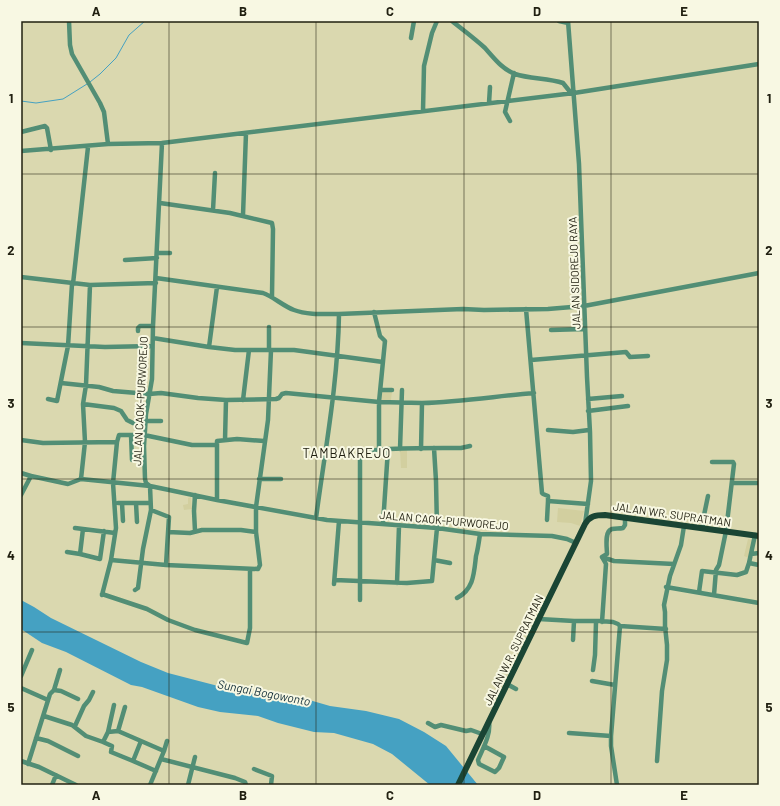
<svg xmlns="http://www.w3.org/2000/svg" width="780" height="806" viewBox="0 0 780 806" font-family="Barlow,sans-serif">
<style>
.built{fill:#d2cf9f}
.water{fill:#45a1c2}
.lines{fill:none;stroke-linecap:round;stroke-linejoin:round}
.stream{stroke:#45a1c2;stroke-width:1}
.minor{stroke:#528e75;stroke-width:4.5}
.major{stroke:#1a4534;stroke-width:6}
.grid{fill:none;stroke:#212011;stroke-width:1;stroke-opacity:0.55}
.labels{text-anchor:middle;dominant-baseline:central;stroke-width:4;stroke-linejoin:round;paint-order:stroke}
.street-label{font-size:11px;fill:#212011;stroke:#f8f8e3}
.water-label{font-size:12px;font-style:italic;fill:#112d38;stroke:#f8f8e3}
.quarter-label{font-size:13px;letter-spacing:1px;fill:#212011;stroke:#f8f8e3}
.neatline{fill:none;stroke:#212011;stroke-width:1.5}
.grid-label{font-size:13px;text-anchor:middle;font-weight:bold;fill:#212011}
</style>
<rect width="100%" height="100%" fill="#dad8af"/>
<path class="built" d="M392,391L391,400H382V392Z
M400,449H407V468H401Z
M191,497L192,509L184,510L183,505L188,504V498Z
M558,508L584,511L580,526L571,523L557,522Z
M748,539L753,540L749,558L744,556Z"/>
<path class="water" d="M21,600L34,607L51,618L141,662L168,673L249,694L268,691L292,695L330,706L366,711L399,719L424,732L446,746L478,785H430L392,754L373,744L334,733L314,732L278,723L258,716L220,712L198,707L142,687L131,685L66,652L42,643L21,629Z"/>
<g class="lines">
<path class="stream" d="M90,82L100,74L116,58L129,35L145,21
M21,101L36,103L63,99L87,84"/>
<path class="minor" d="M69,21L70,45L72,54L100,103L104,112L108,144L162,143L153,326L152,379L146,414L144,446L145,479L146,483L150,486L217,500L327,520L437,528L480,534L552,536L567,539L576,543
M452,21C463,30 474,38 485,48C494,58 502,69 515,74C530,79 548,78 563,83L571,93
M559,21L568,23
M568,21L579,164L587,377L590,432L591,481L585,524
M411,38L414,21
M489,103L490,87
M423,111L424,66L432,33L437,21
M510,121L505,112L514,73
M21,132L45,126L47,128L51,150
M162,143L574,93L759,64
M21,151L108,144
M160,203L230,213
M213,210L215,173
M230,213L272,223L273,229L272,296
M243,215L246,133
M157,253H170
M125,260L157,258
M21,277L90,285L156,283
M156,278L263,293C274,297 283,306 294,310C307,315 324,314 339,314
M73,284L88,147
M526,309L542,493L543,494L548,496V501
M374,312L380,336L385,341L379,402V449
M551,330L585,329
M138,331V328L140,326H153
M153,338L209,347L217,287
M21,343L105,347L152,346
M209,347L235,350H294L383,362
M269,350V327
M531,360L626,352L630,357L648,356
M61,383L99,387L113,391L149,394L161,393L198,398L226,400L276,399L279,398L282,394L286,393L379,402L422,403L421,449
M381,390H392
M48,399L57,401L68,346L72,284
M588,399L622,396
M243,400L249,350
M422,403C460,402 497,396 534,393
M83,404L114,408L121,411L127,420L133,423L145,425
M588,411L628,406
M145,421H161
M548,430L573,432L589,430
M131,435L132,460
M21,440L43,443L117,442L113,483L116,528L111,560L166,565L258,569L260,565L256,532V507L268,420L271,350
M225,440L226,400
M117,442L119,435H144L192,445H217
M400,449L402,390
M712,462H733L734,464L726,531L719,565L716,570L714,595
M21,473L31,476L21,495
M31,476L68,484L81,479L150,486L151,510L143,549L138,588L135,590
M81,479L85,442L83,404L86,385L90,285
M259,479H281
M732,483H759
M195,495L194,511L195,531
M217,500V441L237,439L264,441
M118,503H136L137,522
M122,503L123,521
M136,503H150
M151,510L169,517L166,565
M316,518C325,450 338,383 339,314L463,309L484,310L548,309L584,306L759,273
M547,520L548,501L588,504
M383,524L388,449
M75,528L83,529
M703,528V520L708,496
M168,532L190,533L202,530H241L256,532
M67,552L80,554L83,529L115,533
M80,554L100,559L104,531
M751,554L759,553
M602,557L614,561L674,564
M434,560L450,563
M749,563L759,565
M335,580L407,583L432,581L437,528L436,481L434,448
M397,583L399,526
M334,584L339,521
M666,587L759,603
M699,592L702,571L737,575L746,572L749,563L755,535
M102,594L147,609L168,620L195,630L247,643L250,628V569
M102,595L111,560
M457,598C474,589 474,573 476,556C478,549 479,541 480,534
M360,600V453C368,447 446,448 461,448L470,446
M539,619L574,621H600L613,622L618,624L620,626L611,736V746L617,785
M602,622L606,564L602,557L607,554C607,548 604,531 612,529C616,528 619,529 623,528L625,525V517
M620,626L666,629
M573,640L574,621
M593,670L595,655L596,622
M21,676L32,650
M592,681L615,685
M507,684L516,689
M21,688L48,700
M54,690L60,670
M44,716L72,725L86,736L103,742L108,732L114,705
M428,723L435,727L441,725L466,731L471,730L482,734
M75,726L84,706L89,700L93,692
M118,731L125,707
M108,732L118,731L164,751L150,785
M569,733L611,736
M36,738L48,741L78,756
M141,741L133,761L156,771
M103,742L112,746L111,752L133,761
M484,746L504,757L499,768L495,772L479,764L478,760C483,748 491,735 489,721
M164,751L167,741
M161,759L235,778L245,782L246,785
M21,761L39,767L76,785
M657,761L662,691L667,660V645L665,626V612L664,605L670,576L681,545L684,526
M28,764L50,694L54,690L61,691L78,699
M254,769L272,776L271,785
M52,785L56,775
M188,785L195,757"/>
<path class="major" d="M458,785L585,524C590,516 595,515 605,515L759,536"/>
</g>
<path class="grid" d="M169,21V785M316,21V785M464,21V785M611,21V785M21,174H759M21,327H759M21,479H759M21,632H759"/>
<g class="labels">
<g class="street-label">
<text transform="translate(574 273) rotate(-92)">JALAN SIDOREJO RAYA</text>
<text transform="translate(140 401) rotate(-87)">JALAN CAOK-PURWOREJO</text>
<text transform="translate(672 514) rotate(8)">JALAN WR. SUPRATMAN</text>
<text transform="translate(444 520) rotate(5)">JALAN CAOK-PURWOREJO</text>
<text transform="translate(513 650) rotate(-64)">JALAN W.R. SUPRATMAN</text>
</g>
<g class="water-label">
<text transform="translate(264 692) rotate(11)">Sungai Bogowonto</text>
</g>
<g class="quarter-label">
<text x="347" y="453">TAMBAKREJO</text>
</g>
</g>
<rect width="780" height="806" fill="none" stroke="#f8f8e3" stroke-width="44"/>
<rect x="22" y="22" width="736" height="762" class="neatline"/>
<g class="grid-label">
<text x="96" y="16">A</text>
<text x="243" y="16">B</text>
<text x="390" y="16">C</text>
<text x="537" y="16">D</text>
<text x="684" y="16">E</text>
<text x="11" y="103">1</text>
<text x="769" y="103">1</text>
<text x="11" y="255">2</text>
<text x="769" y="255">2</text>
<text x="11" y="408">3</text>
<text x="769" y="408">3</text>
<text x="11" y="560">4</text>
<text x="769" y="560">4</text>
<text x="11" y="712">5</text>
<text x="769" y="712">5</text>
<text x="96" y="800">A</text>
<text x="243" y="800">B</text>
<text x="390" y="800">C</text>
<text x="537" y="800">D</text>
<text x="684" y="800">E</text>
</g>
</svg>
